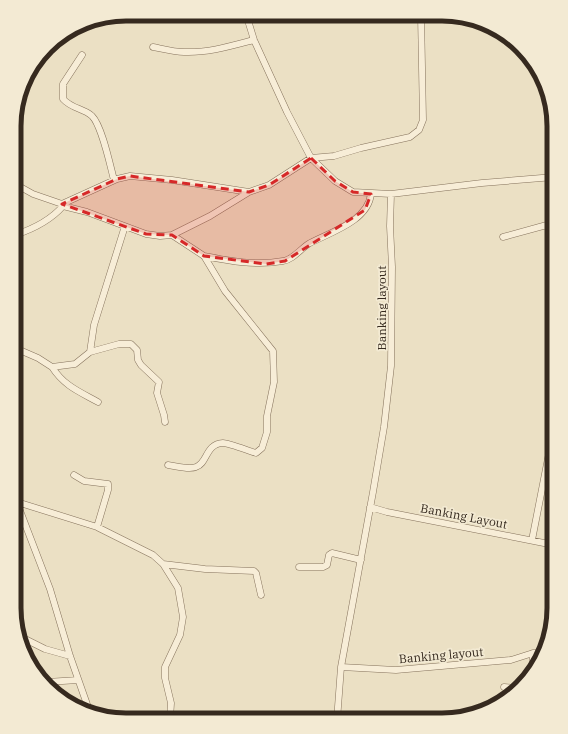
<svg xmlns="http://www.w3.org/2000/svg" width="568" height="734" viewBox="0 0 568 734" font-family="'IBM Plex Serif',serif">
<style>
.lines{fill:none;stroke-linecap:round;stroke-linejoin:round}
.minor-casing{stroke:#85725c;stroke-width:7}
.minor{stroke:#f7edd7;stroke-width:6}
.marked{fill:#d62828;fill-opacity:0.2;stroke:#d62828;stroke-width:3;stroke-dasharray:8 5;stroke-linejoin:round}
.labels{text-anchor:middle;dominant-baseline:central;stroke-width:3.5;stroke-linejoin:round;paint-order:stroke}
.street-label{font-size:12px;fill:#362a1f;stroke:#f3ead3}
.rim{fill:none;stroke:#362a1f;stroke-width:5}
</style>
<rect width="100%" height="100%" fill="#ebe0c4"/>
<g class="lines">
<defs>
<path id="minor" d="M246,14L254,40L287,112L311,158L335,181L353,192L391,194L390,226L392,267L391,366L384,427L373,492L341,667L337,720
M153,47C163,49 174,52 184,52C208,53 231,46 254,40
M82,55L63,84V99C72,109 83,108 92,116C102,126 110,165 114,180
M15,184L33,194L62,204L63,206L87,212L146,234L160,236L172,235L210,216L249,192L269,185L311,158L334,156L361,148L410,137L419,130L423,120L421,15
M391,194L482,183L554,177
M62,204L117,179L130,176L172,180L249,192
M549,224L554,240
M15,235C33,229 50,221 63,206
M503,237L554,223
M204,256C230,261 256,266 283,261C293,260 301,248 310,243C331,232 368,221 371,194
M15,348L38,358L52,367L75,364L90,352L94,325L125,226
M90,352L119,344H131L137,350L138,360L141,365L159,382L157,393L164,415L165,422
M52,367C64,386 80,392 98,402
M168,465C176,466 189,470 196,467C208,463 205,444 223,443C229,443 249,451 256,453L262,448L267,432V416L274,382L273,351L225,291L204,256L172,235
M74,475L84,481L108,484V490L97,527
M14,495L50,589L70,656L89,710
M17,502L97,527L153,555L163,564L178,588L183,617L180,635L165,667V678L171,703L170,719
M370,507L387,512L554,545
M532,540L554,428
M163,564L205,569L254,571L256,573L261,595
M299,567H323L327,565L329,555L332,553L361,560
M21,637L45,649L70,656
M341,667L396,670L511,660L533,653H541
M532,673L533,653
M47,682L78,680
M504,687L515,688"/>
</defs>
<use href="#minor" class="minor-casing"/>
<use href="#minor" class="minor"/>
</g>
<path class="marked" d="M311,158L335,181L353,192L371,194L365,210L285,261L266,264L204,256L172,235L146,234L62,204L117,179L130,176L249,192L269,185Z"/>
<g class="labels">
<g class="street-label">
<text transform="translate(381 308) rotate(-90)">Banking layout</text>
<text transform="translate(464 516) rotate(11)">Banking Layout</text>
<text transform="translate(441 655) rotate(-5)">Banking layout</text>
</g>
</g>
<path d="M0 0H568V734H0ZM126 21H442A105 105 0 0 1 547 126V608A105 105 0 0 1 442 713H126A105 105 0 0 1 21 608V126A105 105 0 0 1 126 21Z" fill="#f3ead3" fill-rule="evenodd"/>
<path class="rim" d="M126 21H442A105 105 0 0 1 547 126V608A105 105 0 0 1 442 713H126A105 105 0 0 1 21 608V126A105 105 0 0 1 126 21Z"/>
</svg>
